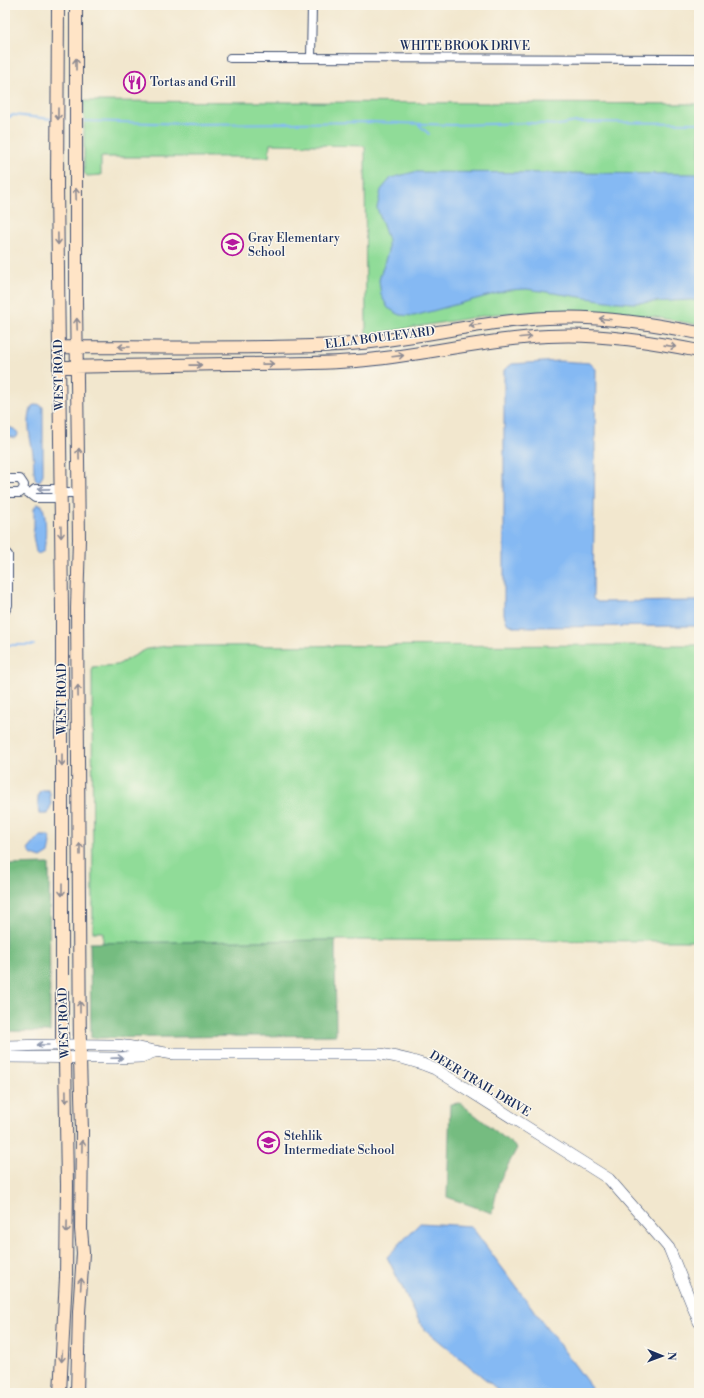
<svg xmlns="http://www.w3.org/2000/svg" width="704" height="1398" viewBox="0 0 704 1398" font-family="'Libre Bodoni',serif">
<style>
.green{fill:#90dc98;stroke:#56867b}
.forest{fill:#74bc80;stroke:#48766f}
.water{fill:#85b9f3;stroke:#5074a8}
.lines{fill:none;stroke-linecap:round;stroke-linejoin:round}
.stream{stroke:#85b9f3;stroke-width:2}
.minor-casing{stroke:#3b4b6f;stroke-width:10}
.tertiary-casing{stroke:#3b4b6f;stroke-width:12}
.secondary-casing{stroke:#3b4b6f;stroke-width:14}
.minor{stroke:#fff;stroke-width:8}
.tertiary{stroke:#fff;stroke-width:11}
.secondary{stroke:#ffe4c6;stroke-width:12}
.oneway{stroke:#8d8a92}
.oneway2{stroke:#8d97ae}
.labels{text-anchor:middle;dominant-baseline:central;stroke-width:3;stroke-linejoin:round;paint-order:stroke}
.street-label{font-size:12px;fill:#1b2f5e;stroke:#fbf7ec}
.poi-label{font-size:12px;fill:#1b2f5e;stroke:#fbf7ec;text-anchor:start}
</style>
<rect width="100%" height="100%" fill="#fbf7ec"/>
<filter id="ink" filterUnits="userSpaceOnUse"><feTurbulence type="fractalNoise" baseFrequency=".025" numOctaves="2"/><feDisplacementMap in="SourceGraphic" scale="8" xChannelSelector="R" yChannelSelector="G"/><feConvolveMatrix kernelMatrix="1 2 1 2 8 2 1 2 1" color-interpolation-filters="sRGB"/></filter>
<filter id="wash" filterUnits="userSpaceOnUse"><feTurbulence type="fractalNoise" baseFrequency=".012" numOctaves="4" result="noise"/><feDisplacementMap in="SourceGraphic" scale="16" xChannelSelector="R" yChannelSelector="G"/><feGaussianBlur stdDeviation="0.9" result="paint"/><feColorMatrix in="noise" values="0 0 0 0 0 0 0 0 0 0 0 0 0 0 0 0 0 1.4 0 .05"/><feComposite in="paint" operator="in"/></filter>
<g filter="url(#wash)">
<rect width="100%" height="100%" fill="#f2e7ce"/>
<path class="green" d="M84,101L699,104V325L655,317L610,312L557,311L495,314L366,335L365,146L270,144L269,157H101V175L87,176L84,173Z
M699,645V941L335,940L103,943V932H93L92,667L117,665L147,649L166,646Z"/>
<path class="forest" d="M49,864L50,1032L5,1031V865Z
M335,940L336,1035L91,1038L90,943Z
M460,1103L517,1148L499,1182L492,1213L447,1197L450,1104Z"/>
<path class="water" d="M414,172L699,174V301L691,300L632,303L607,301L527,289L509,290L414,316L400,315L388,308L381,295L379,280L388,251V240L377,208L381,190L391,178Z
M559,361L590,363L596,369L593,599L598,602L699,601V626L515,627L507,623L504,614V370L512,364Z
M38,404L43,407V474L40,481H36C33,472 34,462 33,453C30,437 26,422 32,406Z
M5,427C10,427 17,429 18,434L17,437L14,438L5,434Z
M37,504L42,505C47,517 46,538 44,551L38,554L36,552L33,536L34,527V509Z
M42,790H48L50,793L51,805L48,814H39C38,806 37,800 39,792Z
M40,836H49L51,843L49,853L41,858L32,855L28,850Z
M420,1223L471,1226L591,1387L589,1393H502L422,1327L387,1257Z"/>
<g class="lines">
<path class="stream" d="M5,119L13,115L51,119
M84,121L189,124L372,122L451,125L529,123L559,125L576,122L699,123
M418,124L429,134
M5,645H34"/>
</g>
</g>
<g filter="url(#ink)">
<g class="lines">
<defs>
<path id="minor" d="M230,58L699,59
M311,58L312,5
M5,479H20L24,485L23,489L20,493H5
M23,489L35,498H54L58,493
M30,493L35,489H54L58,493
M58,493H79
M5,552L8,555V605L5,611"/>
<path id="tertiary" d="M5,1046C41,1045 79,1044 115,1045C136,1046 155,1052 175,1054H380C400,1057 417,1061 435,1069L609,1179L669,1248L699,1322
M5,1057L115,1058L141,1057L154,1052"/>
<path id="secondary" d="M58,5L57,186L62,609V1045L65,1058L67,1185L66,1277L60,1393
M76,5V301L79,539L77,608L80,1058L82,1131L81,1229L83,1253L79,1312L77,1393
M59,347C128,347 197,348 266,347C294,346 322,347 350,344C416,339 481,321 548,318C598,315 650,323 699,333
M59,367C115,366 171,365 227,364C270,364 313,364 356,361C421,356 484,339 548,336C598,333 650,341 699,351"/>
</defs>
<use href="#minor" class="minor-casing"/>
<use href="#tertiary" class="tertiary-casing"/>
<use href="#secondary" class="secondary-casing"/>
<use href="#minor" class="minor"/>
<use href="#tertiary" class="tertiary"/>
<use href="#secondary" class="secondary"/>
</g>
<defs><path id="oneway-shaft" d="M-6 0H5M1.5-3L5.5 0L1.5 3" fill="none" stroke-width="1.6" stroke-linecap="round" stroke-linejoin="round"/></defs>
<g class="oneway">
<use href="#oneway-shaft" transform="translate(76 64) rotate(-90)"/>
<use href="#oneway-shaft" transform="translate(58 114) rotate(90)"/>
<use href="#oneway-shaft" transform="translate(76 194) rotate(-92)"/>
<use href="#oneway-shaft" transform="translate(58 239) rotate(89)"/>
<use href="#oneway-shaft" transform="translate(605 319) rotate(-175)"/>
<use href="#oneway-shaft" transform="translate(77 324) rotate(-92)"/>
<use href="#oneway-shaft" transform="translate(475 325) rotate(172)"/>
<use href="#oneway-shaft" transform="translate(526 337) rotate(-5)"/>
<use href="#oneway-shaft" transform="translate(670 346) rotate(8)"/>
<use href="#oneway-shaft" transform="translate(124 347) rotate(-180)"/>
<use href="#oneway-shaft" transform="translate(398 356) rotate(-7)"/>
<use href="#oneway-shaft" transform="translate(268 364) rotate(-1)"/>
<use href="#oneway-shaft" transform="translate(196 365) rotate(-1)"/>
<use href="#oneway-shaft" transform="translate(79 454) rotate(-91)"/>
<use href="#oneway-shaft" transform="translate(61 532) rotate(89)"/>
<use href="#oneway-shaft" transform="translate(78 691) rotate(-91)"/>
<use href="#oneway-shaft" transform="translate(62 760) rotate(90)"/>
<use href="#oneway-shaft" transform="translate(80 849) rotate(-90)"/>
<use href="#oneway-shaft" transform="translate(62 890) rotate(90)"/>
<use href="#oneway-shaft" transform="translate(80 1007) rotate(-90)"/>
<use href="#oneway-shaft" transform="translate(66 1097) rotate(89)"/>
<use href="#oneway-shaft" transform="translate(82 1146) rotate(-89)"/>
<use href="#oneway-shaft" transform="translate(67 1227) rotate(91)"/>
<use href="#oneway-shaft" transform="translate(81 1284) rotate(-86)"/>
<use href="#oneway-shaft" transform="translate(62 1356) rotate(94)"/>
</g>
<g class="oneway2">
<use href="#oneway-shaft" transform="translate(44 489) rotate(179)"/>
<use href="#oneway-shaft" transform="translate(43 1045) rotate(-180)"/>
<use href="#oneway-shaft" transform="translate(117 1058) rotate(-2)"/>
</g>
</g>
<defs>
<symbol id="restaurant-ring" viewBox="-11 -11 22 22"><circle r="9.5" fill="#fbf7ec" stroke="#b5179e" stroke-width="1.5"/><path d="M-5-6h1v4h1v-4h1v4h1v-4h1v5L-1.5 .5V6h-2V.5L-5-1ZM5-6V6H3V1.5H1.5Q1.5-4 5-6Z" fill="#b5179e"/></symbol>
<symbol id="school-ring" viewBox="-11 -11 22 22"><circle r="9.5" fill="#fbf7ec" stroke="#b5179e" stroke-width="1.5"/><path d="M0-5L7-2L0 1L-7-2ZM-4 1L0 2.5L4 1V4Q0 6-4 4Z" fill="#b5179e"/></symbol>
</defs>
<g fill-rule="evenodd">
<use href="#restaurant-ring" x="122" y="70" width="25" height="25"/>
<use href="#school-ring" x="220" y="232" width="25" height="25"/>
<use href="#school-ring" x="256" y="1130" width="25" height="25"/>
</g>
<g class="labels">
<g class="street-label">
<text x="465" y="46">WHITE BROOK DRIVE</text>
<text transform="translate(380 338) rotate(-7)">ELLA BOULEVARD</text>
<text transform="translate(59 375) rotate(-91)">WEST ROAD</text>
<text transform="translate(62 699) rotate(-90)">WEST ROAD</text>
<text transform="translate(64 1023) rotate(-92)">WEST ROAD</text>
<text transform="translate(480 1084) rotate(31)">DEER TRAIL DRIVE</text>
</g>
<g class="poi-label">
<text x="150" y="82">Tortas and Grill</text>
<text x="248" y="238">Gray Elementary<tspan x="248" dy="14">School</tspan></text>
<text x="284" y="1136">Stehlik<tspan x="284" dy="14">Intermediate School</tspan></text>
</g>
</g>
<rect width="704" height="1398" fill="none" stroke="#fbf7ec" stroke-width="20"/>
<g transform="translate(662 1356) rotate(91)" stroke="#fbf7ec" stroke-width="3" paint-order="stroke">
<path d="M0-3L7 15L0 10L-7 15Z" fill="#1b2f5e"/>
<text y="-6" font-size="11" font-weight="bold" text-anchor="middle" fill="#1b2f5e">N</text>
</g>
</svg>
